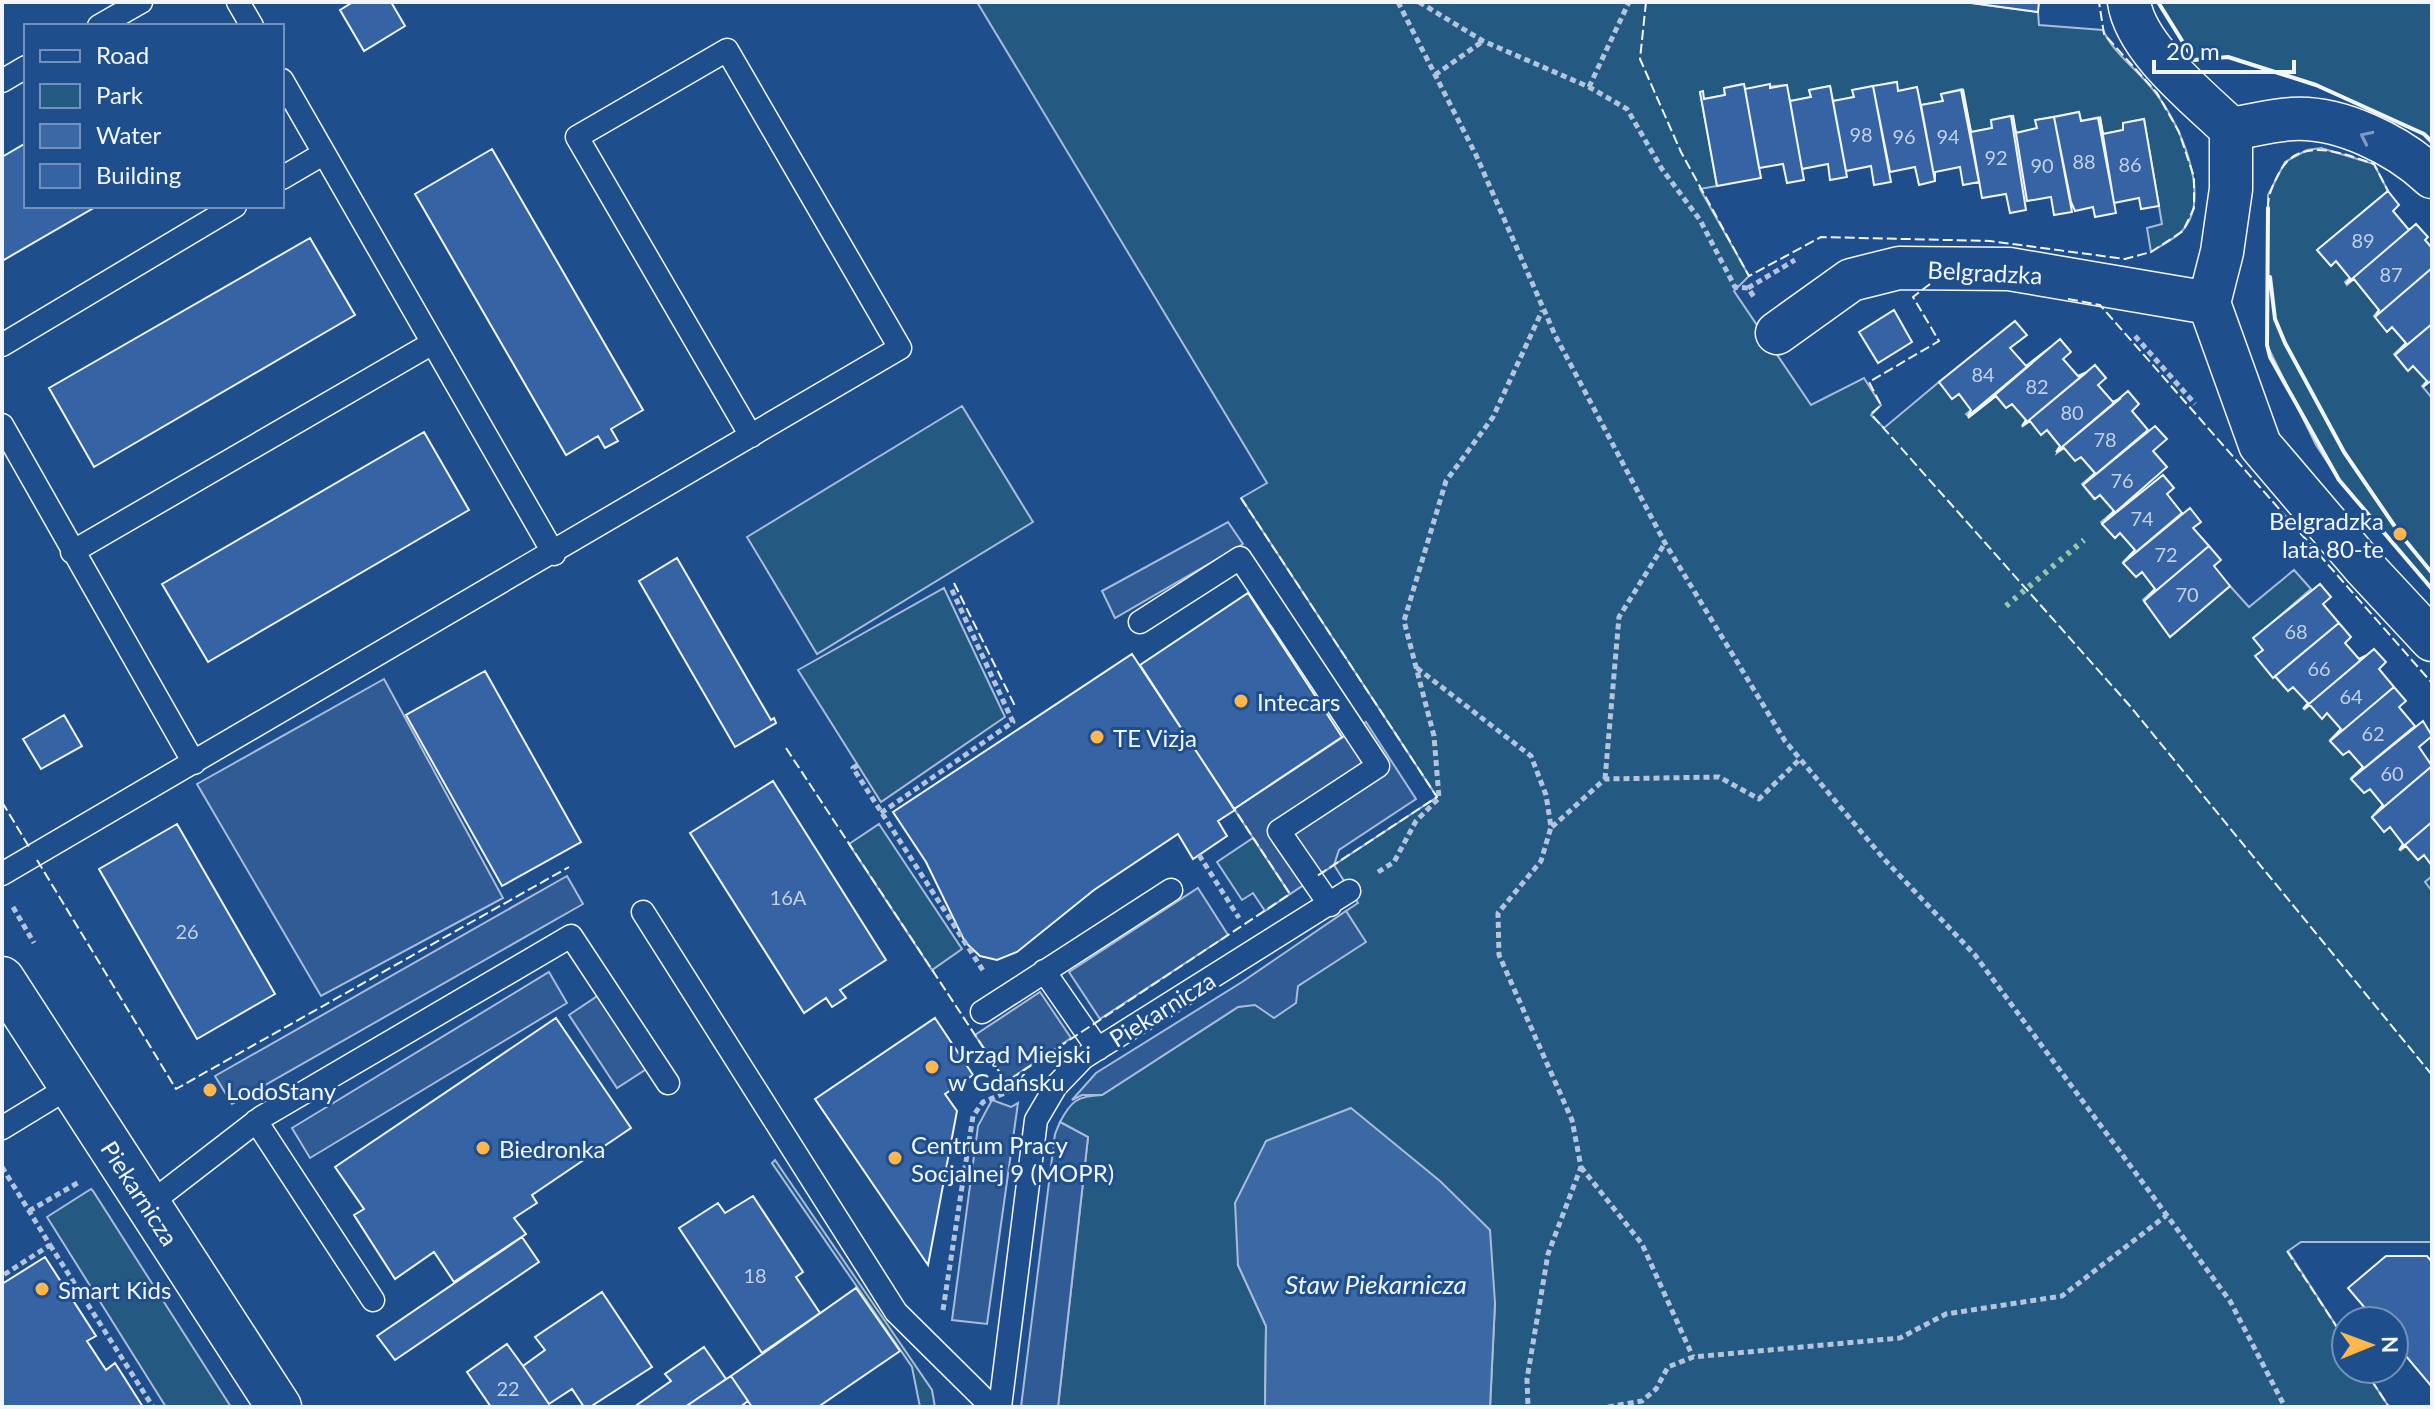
<svg xmlns="http://www.w3.org/2000/svg" width="2434" height="1409" viewBox="0 0 2434 1409" font-family="Lato,sans-serif">
<style>
.green{fill:#245a82;stroke:#a8bbd7;stroke-width:2}
.parking{fill:#305b95;stroke:#a8bbd7;stroke-width:2}
.water{fill:#3b69a3;stroke:#a8bbd7;stroke-width:2}
.building{fill:#3563a3;stroke:#f2f6ff;stroke-width:2}
.lines{fill:none;stroke-linecap:round;stroke-linejoin:round}
.lane-casing{stroke:#f2f6ff;stroke-width:25}
.street-casing{stroke:#f2f6ff;stroke-width:45}
.secondary-casing{stroke:#f2f6ff;stroke-width:47}
.path{stroke:#b3c4dc;stroke-width:5;stroke-dasharray:6 4;stroke-linecap:butt}
.lane{stroke:#1f4e8c;stroke-width:22}
.street{stroke:#1f4e8c;stroke-width:42}
.secondary{stroke:#1f4e8c;stroke-width:44}
.hedge{stroke:#97c8a6;stroke-width:6;stroke-dasharray:4 6;stroke-linecap:butt}
.fence{stroke:#f2f6ff;stroke-width:2;stroke-dasharray:10 4;stroke-linecap:butt}
.wall{stroke:#f2f6ff;stroke-width:4}
.oneway{stroke:#7e9ac0}
.poi-dot{fill:#ffb74d;stroke:#1f4e8c;stroke-width:3}
.labels{text-anchor:middle;dominant-baseline:central;stroke-width:6;stroke-linejoin:round;paint-order:stroke}
.number-label{font-size:20px;fill:#c3d1e8}
.street-label{font-size:24px;fill:#f2f6ff;stroke:#1f4e8c}
.poi-label{font-size:24px;fill:#f2f6ff;stroke:#1f4e8c;text-anchor:start}
.water-label{font-size:26px;font-style:italic;fill:#f2f6ff;stroke:#1f4e8c}
</style>
<rect width="100%" height="100%" fill="#1f4e8c"/>
<path class="green" d="M977,2H1964L2038,12L2039,25L2103,30C2113,53 2139,71 2154,91C2179,121 2214,199 2181,232C2173,240 2160,246 2151,252L2147,228L2162,224L2144,119L2123,123V130L2103,134L2100,117L2081,121L2079,112L2036,120L2037,128L2016,133L2012,116L1991,120L1992,128L1971,132L1962,89L1941,94L1943,101L1921,105L1917,88L1898,91L1896,82L1853,90L1854,97L1833,101L1830,86L1809,90L1811,97L1790,101L1786,85L1745,89L1743,84L1724,88L1725,95L1704,99L1700,92L1717,186L1700,189L1749,276L1734,291L1811,405L1864,378L1881,405L1871,415L1884,428L1939,382L1952,398L1959,394L1971,410L1966,414L1969,417L1996,396L2006,408L2012,404L2026,420L2022,427L2030,421L2041,434L2047,430L2060,446L2057,453L2064,448L2081,457L2095,473L2082,484L2094,499L2100,495L2114,511L2101,522L2115,538L2120,533L2135,550L2123,562L2136,577L2142,572L2155,589L2143,600L2170,637L2230,586L2249,607L2294,570L2311,589L2254,638L2263,650L2256,656L2288,691L2293,687L2308,703L2304,710L2310,705L2322,718L2327,713L2341,729L2330,740L2343,755L2349,751L2363,767L2351,778L2364,793L2370,789L2383,805L2372,818L2384,831L2390,827L2403,844L2400,851L2406,846L2418,860L2424,855L2432,866V876L2425,882L2432,891V1242H2301L2288,1251L2346,1341V1369H2364L2389,1407H1490L1495,1303L1238,1265L1266,1326L1265,1407H1058L1088,1137L1060,1122C1071,1101 1077,1096 1102,1095L1238,1007L1295,995L1298,986L1365,942L1346,911L1358,903L1334,865L1437,797L1241,498L1267,483Z
M2158,2H2432V142L2424,134L2316,85L2228,57L2194,60Z
M2321,148L2374,164L2388,191L2317,250L2330,265L2336,261L2350,278L2345,282L2347,285L2354,279L2379,310L2374,316L2387,331L2392,327L2406,343L2394,354L2407,370L2413,366L2427,381L2422,386L2432,398V589L2339,480L2316,445L2267,345L2268,195L2285,162L2307,150Z
M962,406L1033,522L817,654L747,537Z
M944,588L1005,717L881,802L798,670Z
M879,824L962,949L932,970L849,844Z
M1253,838L1290,894L1265,911L1253,893L1242,900L1217,862Z
M775,1160L932,1390L935,1407H920L912,1367L772,1163Z
M91,1189L93,1191L231,1407H166L47,1217Z"/>
<path class="parking" d="M1228,522L1243,544L1115,618L1102,591Z
M384,679L503,898L321,996L197,784Z
M1366,722L1416,799L1339,850L1334,865L1290,894L1234,809Z
M567,876L583,904L232,1104L215,1076Z
M1198,888L1228,935L1100,1019L1069,972Z
M1346,911L1366,942L1298,986L1296,1003L1274,1018L1255,1005L1238,1007L1102,1095H1082L1072,1100L1096,1073L1242,982Z
M549,972L567,1003L310,1158L292,1128Z
M1040,992L1071,1038L1006,1082L975,1035Z
M599,995L648,1068L617,1088L569,1015Z
M992,1100L1011,1107L1018,1103L987,1324L952,1320L978,1126Z
M1060,1122L1088,1137L1058,1407H1021L1055,1134Z"/>
<path class="water" d="M1351,1108L1440,1181L1490,1230L1495,1303L1490,1407H1265L1266,1326L1238,1265L1235,1203L1266,1141Z"/>
<path class="building" d="M353,2H391L405,26L364,51L340,10Z
M1964,2H2039L2038,12Z
M1897,82L1898,91L1917,87L1935,181L1919,185L1915,167L1890,172L1873,86Z
M1744,84L1761,178L1717,186L1700,92L1703,91L1704,99L1725,95L1724,88Z
M1770,84V88L1787,85L1804,180L1787,183L1783,164L1759,168L1745,89Z
M1830,86L1847,177L1830,180L1828,164L1802,169L1790,101L1811,97L1809,90Z
M1873,86L1891,182L1874,185L1871,166L1846,171L1833,101L1854,97L1852,90Z
M1963,89L1971,132L1992,128L1991,120L2011,116L2026,210L2010,213L2006,194L1982,198Z
M1961,90L1979,182L1963,185L1960,167L1935,172V181L1921,105L1943,101L1941,94Z
M2079,112L2081,121L2098,118L2116,213L2095,217L2093,207L2075,211L2071,202L2054,117Z
M2013,115L2016,133L2037,128L2035,120L2054,117L2072,212L2054,215L2051,197L2027,201Z
M2100,117L2103,134L2123,130V123L2144,119L2159,206L2141,209L2139,198L2114,203Z
M26,143V206H97L2,261V157Z
M492,149L643,410L611,429L618,441L605,448L598,436L566,455L415,194Z
M2388,191L2399,205L2393,211L2409,230L2346,284L2350,278L2336,261L2331,266L2317,250Z
M2416,224L2428,237L2425,240L2432,248V268L2375,317L2379,310L2354,279L2346,284Z
M310,238L355,315L94,467L49,388Z
M2432,268V324L2395,355L2406,343L2392,327L2387,332L2375,317Z
M1894,310L1912,342L1878,363L1859,332Z
M2015,321L2027,335L2010,348L2026,366L2053,345L1968,416L1971,410L1959,394L1952,399L1939,382Z
M2432,324V380L2423,387L2427,381L2413,366L2408,371L2395,355Z
M2060,339L2071,352L2063,359L2078,376L2087,372L2022,426L2026,420L2012,404L2006,408L1996,396L1968,418Z
M2095,365L2106,378L2098,385L2113,402L2121,398L2056,452L2060,446L2047,430L2041,435L2030,421L2022,426Z
M2128,391L2139,404L2132,411L2148,430L2083,485L2095,473L2081,457L2075,461L2064,448L2056,452Z
M2155,426L2167,439L2153,451L2167,467L2102,524L2114,511L2100,495L2095,499L2083,485Z
M424,432L469,510L208,662L162,584Z
M2163,475L2174,488L2167,494L2182,513L2123,563L2135,550L2120,533L2115,538L2102,524Z
M2190,508L2201,522L2193,528L2209,546L2144,601L2155,589L2142,572L2136,577L2123,563Z
M2209,546L2221,560L2214,566L2230,586L2170,637L2144,601Z
M677,558L771,720L774,718L776,723L735,747L639,581Z
M2320,584L2331,597L2323,604L2339,623L2273,678L2255,656L2263,650L2253,638Z
M1248,593L1342,737L1234,809L1140,665Z
M2339,623L2351,637L2345,643L2359,659L2367,655L2303,709L2308,703L2293,687L2288,691L2275,676Z
M2374,649L2386,662L2379,669L2394,687L2330,741L2341,729L2327,713L2322,719L2310,705L2303,709Z
M1132,654L1235,810L1218,821L1227,836L1193,859L1178,834L1094,890L1017,952L997,960L980,956L965,942L926,862L893,812Z
M485,671L581,842L502,886L406,715Z
M2394,687L2406,701L2399,707L2415,726L2351,779L2363,767L2349,751L2343,755L2330,741Z
M64,715L82,746L41,769L23,739Z
M2423,721L2432,736L2419,747L2432,766L2372,817L2383,805L2370,789L2364,793L2351,779Z
M2432,766V822L2399,850L2403,844L2390,827L2384,832L2372,817Z
M773,781L886,960L840,990L846,998L832,1007L826,998L804,1013L690,833Z
M2432,822V866L2424,855L2418,860L2406,846L2399,850Z
M177,824L275,994L197,1039L99,869Z
M556,1018L631,1128L532,1195L537,1203L514,1218L526,1234L454,1282L434,1252L395,1279L354,1215L364,1209L335,1167Z
M935,1018L973,1075L945,1094L957,1111L928,1265L815,1099Z
M753,1196L803,1272L796,1277L820,1313L762,1353L679,1228L718,1203L725,1213Z
M522,1237L539,1262L395,1360L377,1336Z
M2386,1256H2427L2432,1262V1387L2394,1342V1321H2376L2348,1288Z
M45,1257L96,1336L87,1341L106,1370L115,1363L143,1407H2V1284Z
M856,1288L900,1351L818,1407H752L731,1376Z
M602,1292L652,1367L590,1407H584L572,1389L549,1404L523,1366L545,1350L535,1337Z
M507,1344L523,1366L551,1407H491L467,1372Z
M704,1347L726,1379L685,1407H634L671,1381L665,1374Z
M731,1376L748,1401L740,1407H685Z"/>
<g class="lines">
<defs>
<path id="lane" d="M238,2L252,26
M99,26L141,2
M282,80L554,554
M2,81L26,67
M282,178L323,154
M2,345L235,206
M2,425L194,763
M72,552L431,344
M1140,622L1240,558L1378,766L1279,831L1330,905
M2,874L900,348L727,50L577,137L751,436
M643,912L896,1312L992,1407
M1044,971L1098,1049
M982,1012L1171,890
M256,1121L373,1300
M2,1128L71,1086
M148,1205L262,1117L571,936L668,1083
M1000,1407L1036,1120L1056,1086L1083,1058L1349,891"/>
<path id="street" d="M2129,2C2136,49 2198,97 2231,129V189L2222,252L2209,303L2260,445L2364,567L2432,640
M2231,129C2251,126 2272,120 2292,119C2340,116 2398,145 2432,177
M1777,333L1851,280L1899,268L2009,269L2209,303"/>
<path id="secondary" d="M2,979L279,1407"/>
</defs>
<use href="#lane" class="lane-casing"/>
<use href="#street" class="street-casing"/>
<use href="#secondary" class="secondary-casing"/>
<path class="path" d="M1398,2L1476,155L1555,335L1665,543L1785,741L1884,859L1975,955L2230,1301L2285,1407
M1419,2L1483,41L1589,87L1627,109L1662,169L1700,220L1735,287L1748,288L1754,297
M1435,75L1483,41
M1589,87L1629,2
M1748,288L1795,260
M2135,336L2195,404
M1417,668L1531,756L1546,795L1551,827L1541,861L1498,913L1499,955L1572,1120L1581,1167L1548,1254L1527,1379L1528,1407
M858,765L853,768L984,972
M1605,779L1619,617L1665,543
M881,813L1013,722L951,588
M1552,827L1605,779L1719,777L1759,799L1800,759
M1199,855L1239,918
M1378,872L1394,862L1416,821L1439,798L1434,736L1404,621L1446,481L1493,417L1542,311
M13,907L34,943
M2,1167L50,1245L2,1276
M1581,1167L1642,1244L1693,1357
M29,1211L81,1181
M50,1245L153,1407
M943,1310L973,1116L983,1102L1012,1090
M1608,1407L1642,1401L1656,1389L1668,1367L1693,1357L1900,1338L1946,1314L2062,1296L2167,1215"/>
<use href="#lane" class="lane"/>
<use href="#street" class="street"/>
<use href="#secondary" class="secondary"/>
<path class="hedge" d="M2006,606L2084,540"/>
<path class="fence" d="M1646,2L1640,59L1681,152L1749,276L1821,237L1990,241L2125,259L2151,252L2183,231L2194,208V177L2179,132L2157,93L2104,34L2099,2
M2268,208C2268,194 2273,185 2279,173C2299,135 2342,153 2374,164L2388,191
M1930,284L1913,297L1939,341L1869,382L1881,405L1871,414L2130,706L2432,1075
M2068,299L2100,305L2432,683
M1241,498L1437,797L1317,876
M954,583L1016,708
M786,748L1006,1082L1290,894L1235,810
M2,802L31,850
M37,860L176,1089L569,867
M2287,1251L2346,1341
M2364,1369L2389,1407"/>
<path class="wall" d="M2158,2L2194,60L2228,57L2316,85L2424,134L2432,142
M2268,208L2267,345L2270,357L2339,480L2432,589
M2270,277L2275,319L2285,343L2344,452L2400,534L2432,573"/>
</g>
<defs><path id="oneway-chevron" d="M-2-3.5L2.5 0L-2 3.5" fill="none" stroke-width="1.6" stroke-linecap="round" stroke-linejoin="round" transform="scale(2)"/></defs>
<use class="oneway" href="#oneway-chevron" transform="translate(2366 137) rotate(-154)"/>
<g class="poi-dot">
<circle cx="2400" cy="534" r="8"/>
<circle cx="1241" cy="701" r="8"/>
<circle cx="1097" cy="737" r="8"/>
<circle cx="932" cy="1067" r="8"/>
<circle cx="210" cy="1090" r="8"/>
<circle cx="483" cy="1148" r="8"/>
<circle cx="895" cy="1158" r="8"/>
<circle cx="42" cy="1289" r="8"/>
</g>
<g class="labels">
<g class="number-label">
<text x="1861" y="134">98</text>
<text x="1904" y="136">96</text>
<text x="1948" y="136">94</text>
<text x="1996" y="157">92</text>
<text x="2084" y="161">88</text>
<text x="2130" y="164">86</text>
<text x="2042" y="165">90</text>
<text x="2363" y="240">89</text>
<text x="2391" y="274">87</text>
<text x="1983" y="374">84</text>
<text x="2037" y="386">82</text>
<text x="2072" y="412">80</text>
<text x="2105" y="439">78</text>
<text x="2122" y="480">76</text>
<text x="2142" y="518">74</text>
<text x="2166" y="554">72</text>
<text x="2187" y="594">70</text>
<text x="2296" y="631">68</text>
<text x="2319" y="668">66</text>
<text x="2351" y="696">64</text>
<text x="2373" y="733">62</text>
<text x="2392" y="773">60</text>
<text x="788" y="897">16A</text>
<text x="187" y="931">26</text>
<text x="755" y="1275">18</text>
<text x="508" y="1388">22</text>
</g>
<g class="street-label">
<text transform="translate(1985 272) rotate(3)">Belgradzka</text>
<text transform="translate(1162 1009) rotate(-32)">Piekarnicza</text>
<text transform="translate(140 1193) rotate(57)">Piekarnicza</text>
</g>
<g class="poi-label">
<text x="2384" y="520" text-anchor="end">Belgradzka<tspan x="2384" dy="28">lata 80-te</tspan></text>
<text x="1257" y="701">Intecars</text>
<text x="1113" y="737">TE Vizja</text>
<text x="948" y="1053">Urząd Miejski<tspan x="948" dy="28">w Gdańsku</tspan></text>
<text x="226" y="1090">LodoStany</text>
<text x="911" y="1144">Centrum Pracy<tspan x="911" dy="28">Socjalnej 9 (MOPR)</tspan></text>
<text x="499" y="1148">Biedronka</text>
<text x="58" y="1289">Smart Kids</text>
</g>
<g class="water-label">
<text x="1376" y="1284">Staw Piekarnicza</text>
</g>
</g>
<rect width="2434" height="1409" fill="none" stroke="#f2f6ff" stroke-width="8"/>
<rect x="24" y="24" width="260" height="184" fill="#1f4e8c" stroke="#7391ba" stroke-width="2"/>
<rect x="40" y="50" width="40" height="12" fill="#1f4e8c" stroke="#7391ba" stroke-width="2"/>
<text x="96" y="64" font-size="24" fill="#f2f6ff">Road</text>
<rect x="40" y="84" width="40" height="24" fill="#245a82" stroke="#7391ba" stroke-width="2"/>
<text x="96" y="104" font-size="24" fill="#f2f6ff">Park</text>
<rect x="40" y="124" width="40" height="24" fill="#3b69a3" stroke="#7391ba" stroke-width="2"/>
<text x="96" y="144" font-size="24" fill="#f2f6ff">Water</text>
<rect x="40" y="164" width="40" height="24" fill="#3563a3" stroke="#7391ba" stroke-width="2"/>
<text x="96" y="184" font-size="24" fill="#f2f6ff">Building</text>
<g transform="translate(2370 1345) rotate(89)"><circle r="38" fill="#1f4e8c" stroke="#7391ba" stroke-width="2"/>
<path d="M0-6L14 30L0 20L-14 30Z" fill="#ffb74d"/>
<text y="-12" font-size="22" font-weight="bold" text-anchor="middle" fill="#f2f6ff">N</text>
</g>
<path d="M2154 60v12h140v-12" fill="none" stroke="#f2f6ff" stroke-width="4"/>
<text x="2166" y="60" font-size="24" fill="#f2f6ff" stroke="#1f4e8c" stroke-width="6" paint-order="stroke">20 m</text>
</svg>
